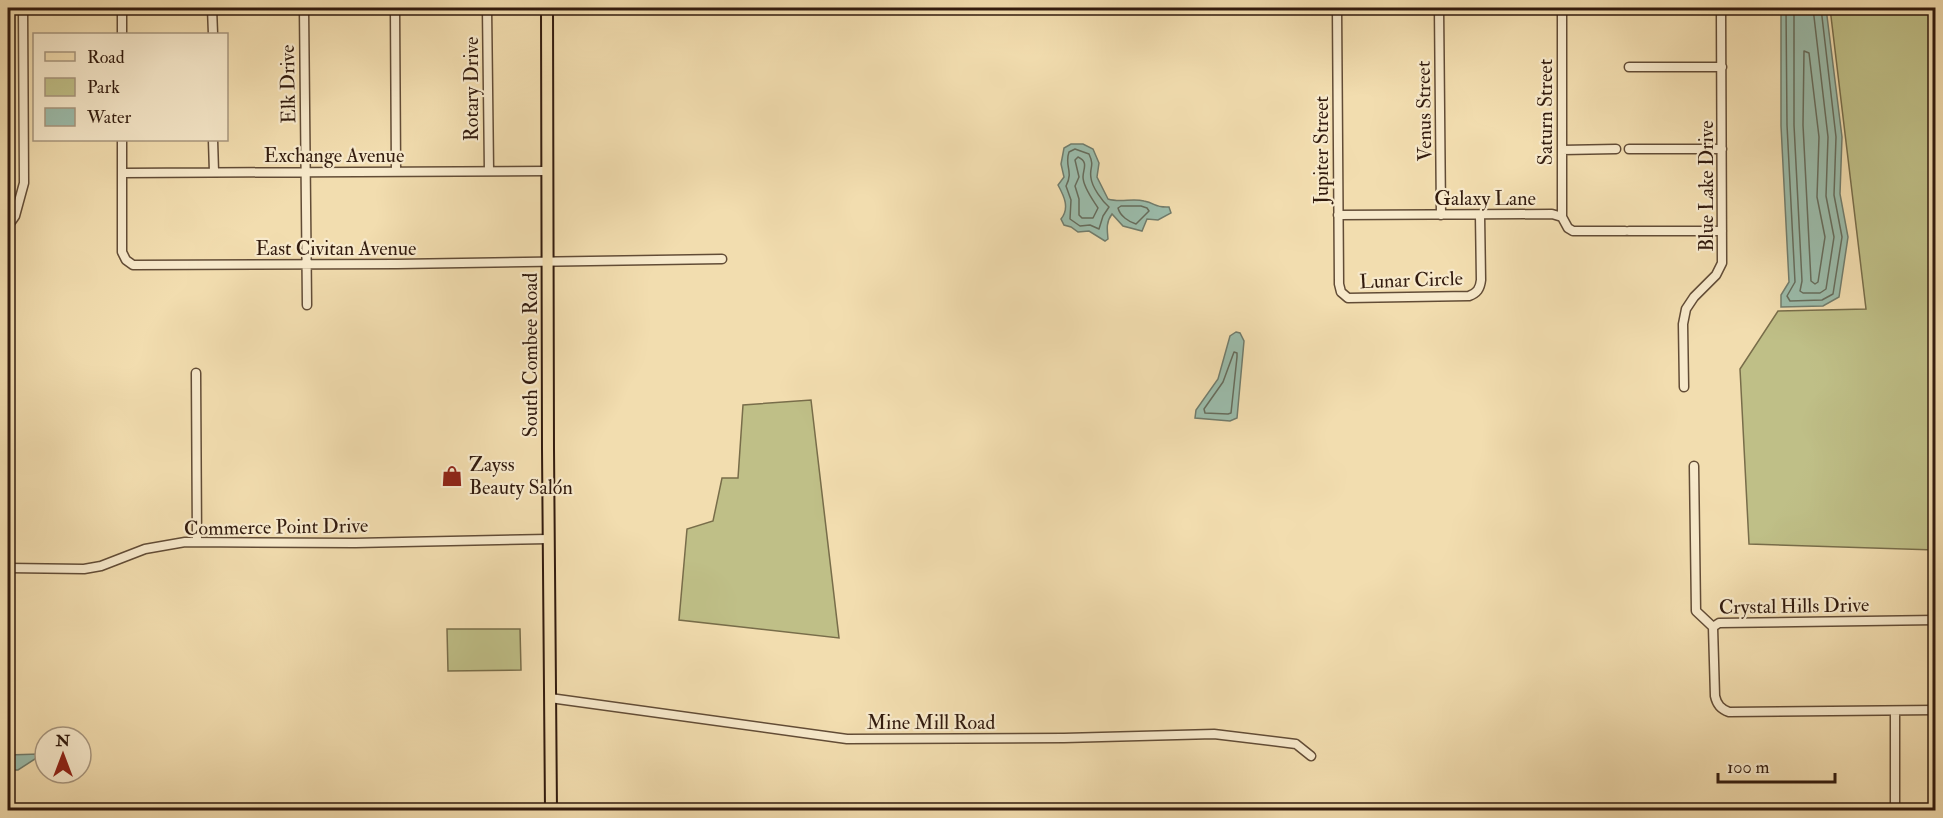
<svg xmlns="http://www.w3.org/2000/svg" width="1943" height="818" viewBox="0 0 1943 818" font-family="'IM FELL Double Pica',serif">
<style>
.green{fill:#bfbf87;stroke:#786d4a;stroke-width:1.5}
.water{fill:#9bbcab;stroke:#717c6c;stroke-width:1.5}
.lines{fill:none;stroke-linecap:round;stroke-linejoin:round}
.shore{stroke:#666c5c;stroke-width:1.5}
.minor-casing{stroke:#624c36;stroke-width:11}
.major-casing{stroke:#321b0e;stroke-width:14}
.minor{stroke:#f7e9cb;stroke-width:8}
.major{stroke:#f2ddaf;stroke-width:10}
.rail{stroke:#321b0e;stroke-width:2;stroke-dasharray:10 10;stroke-linecap:butt}
.labels{text-anchor:middle;dominant-baseline:central;stroke-width:4.5;stroke-linejoin:round;paint-order:stroke}
.street-label{font-size:20px;fill:#321b0e;stroke:#f7e9cb}
.poi-label{font-size:20px;fill:#321b0e;stroke:#f7e9cb;text-anchor:start}
</style>
<rect width="100%" height="100%" fill="#f2ddaf"/>
<filter id="stains"><feTurbulence type="fractalNoise" baseFrequency=".00333" numOctaves="4"/><feColorMatrix values="0 0 0 0 .2 0 0 0 0 .09 0 0 0 0 .02 0 0 0 .5 -.17"/></filter>
<radialGradient id="worn" r=".72"><stop offset=".6" stop-color="#630" stop-opacity="0"/><stop offset="1" stop-color="#630" stop-opacity=".3"/></radialGradient>
<path class="green" d="M1830,8H1935V550L1749,544L1740,369L1778,311L1866,309Z
M811,400L839,638L679,620L687,529L713,521L722,478H738L743,405Z
M447,629H520L521,670L448,671Z"/>
<path class="water" d="M1781,8H1826L1842,137L1840,194L1848,237L1839,297L1823,306L1781,307V295L1789,282L1781,126Z
M1071,144H1083L1093,149L1099,163L1097,177L1108,199C1120,203 1132,198 1144,201C1156,203 1154,208 1169,207L1171,213L1158,220L1147,219L1142,231L1123,226L1112,214C1106,222 1107,229 1108,239L1105,241L1089,231L1078,232L1071,227L1064,225L1061,219C1070,208 1064,196 1058,185L1064,177L1061,164L1064,148Z
M1236,332L1240,333L1244,341L1237,418L1230,421L1195,418L1196,410L1218,379L1230,336Z
M39,754L38,757L18,770H8V755Z"/>
<g class="lines">
<path class="shore" d="M1786,8L1787,125L1795,282L1787,296L1790,301L1822,300L1833,294L1842,237L1834,195L1836,137L1821,8
M1794,8V125L1802,281L1800,291L1803,293H1820L1826,289L1834,237L1826,196L1828,137L1813,8
M1804,51L1809,53L1819,137L1817,197L1825,237L1818,282L1815,284L1811,281L1803,125Z
M1075,149L1089,154C1095,167 1089,167 1091,178C1092,187 1102,201 1109,207L1103,216L1099,229L1090,225L1080,226L1070,219L1071,200L1066,186C1074,171 1064,166 1069,152Z
M1078,157C1089,162 1083,169 1083,177C1083,187 1093,200 1098,208L1093,218H1082L1079,215V199L1075,186L1079,177L1075,160Z
M1121,206H1141L1147,208L1149,211L1136,224C1129,222 1120,216 1118,208Z
M1234,352L1237,353V357L1231,413L1228,414L1205,413L1204,409L1223,382Z"/>
<defs>
<path id="minor" d="M212,8L213,34
M304,8L307,305
M395,8L396,171
M487,8L489,171
M1337,8L1339,284L1341,292L1348,298L1469,296C1477,293 1480,289 1481,280L1480,215
M1439,8L1441,215
M1562,8V217
M122,34V8
M1629,67H1722
M122,140V252L126,260L133,265L397,264L722,259
M213,140L214,172
M1629,149H1722
M1562,150L1616,149
M122,173L547,171
M1338,215L1552,214L1562,217L1568,228L1573,231H1625
M8,226L15,216L24,183L23,8
M1629,231H1722
M196,373L197,542
M1684,387L1683,324L1686,309L1694,297L1716,275L1722,263L1721,8
M1694,466L1696,611L1713,627
M8,568L84,569L101,566L145,549L185,542L355,543L548,539
M1713,627L1715,696C1717,705 1721,709 1729,712L1936,710
M1713,627L1719,623L1936,620
M550,698L847,739L1064,738L1214,734L1296,744L1311,756
M1895,711V810"/>
<path id="major" d="M547,8L548,449L551,810"/>
</defs>
<use href="#minor" class="minor-casing"/>
<use href="#major" class="major-casing"/>
<use href="#minor" class="minor"/>
<use href="#major" class="major"/>
<path class="rail" d="M294,810L297,804"/>
</g>
<defs>
<symbol id="shop-bare" viewBox="-9 -9 18 18"><path d="M-5-2.5h2.3a2.7 3.5 0 0 1 5.4 0H5L5.5 6h-11ZM-1.5-2.5h3a1.5 2.3 0 0 0-3 0Z" fill="#8f2418" stroke="#f7e9cb" stroke-width="2.5" paint-order="stroke"/></symbol>
</defs>
<g fill-rule="evenodd">
<use href="#shop-bare" x="437" y="461" width="30" height="30"/>
</g>
<g class="labels">
<g class="street-label">
<text transform="translate(288 84) rotate(-91)">Elk Drive</text>
<text transform="translate(471 89) rotate(-90)">Rotary Drive</text>
<text transform="translate(1424 111) rotate(-91)">Venus Street</text>
<text transform="translate(1545 112) rotate(-90)">Saturn Street</text>
<text transform="translate(1321 150) rotate(-90)">Jupiter Street</text>
<text x="334" y="155">Exchange Avenue</text>
<text transform="translate(1706 186) rotate(-90)">Blue Lake Drive</text>
<text x="1485" y="198">Galaxy Lane</text>
<text x="336" y="248">East Civitan Avenue</text>
<text transform="translate(1411 280) rotate(-2)">Lunar Circle</text>
<text transform="translate(530 355) rotate(-90)">South Combee Road</text>
<text transform="translate(276 527) rotate(-1)">Commerce Point Drive</text>
<text transform="translate(1794 606) rotate(-1)">Crystal Hills Drive</text>
<text x="931" y="722">Mine Mill Road</text>
</g>
<g class="poi-label">
<text x="469" y="464">Zayss<tspan x="469" dy="23">Beauty Salón</tspan></text>
</g>
</g>
<rect width="1943" height="818" fill="none" stroke="#f2ddaf" stroke-width="30"/>
<rect x="9" y="9" width="1925" height="800" fill="none" stroke="#321b0e" stroke-width="3"/>
<rect x="15" y="15" width="1913" height="788" fill="none" stroke="#321b0e" stroke-width="1.5"/>
<rect x="33" y="33" width="195" height="108" fill="#f7e9cb" stroke="#a8977f" stroke-width="1.5"/>
<rect x="45" y="52" width="30" height="9" fill="#f2ddaf" stroke="#a8977f" stroke-width="1.5"/>
<text x="87" y="63" font-size="18" fill="#321b0e">Road</text>
<rect x="45" y="78" width="30" height="18" fill="#bfbf87" stroke="#a8977f" stroke-width="1.5"/>
<text x="87" y="93" font-size="18" fill="#321b0e">Park</text>
<rect x="45" y="108" width="30" height="18" fill="#9bbcab" stroke="#a8977f" stroke-width="1.5"/>
<text x="87" y="123" font-size="18" fill="#321b0e">Water</text>
<g transform="translate(63 755)"><circle r="28" fill="#f7e9cb" stroke="#a8977f" stroke-width="1.5"/>
<path d="M0-4.5L10 22L0 15L-10 22Z" fill="#8f2418"/>
<text y="-9" font-size="16" font-weight="bold" text-anchor="middle" fill="#321b0e">N</text>
</g>
<path d="M1718 773v9h117v-9" fill="none" stroke="#321b0e" stroke-width="3"/>
<text x="1727" y="773" font-size="18" fill="#321b0e" stroke="#f7e9cb" stroke-width="4.5" paint-order="stroke">100 m</text>
<rect width="100%" height="100%" filter="url(#stains)"/>
<rect width="100%" height="100%" fill="url(#worn)"/>
</svg>
